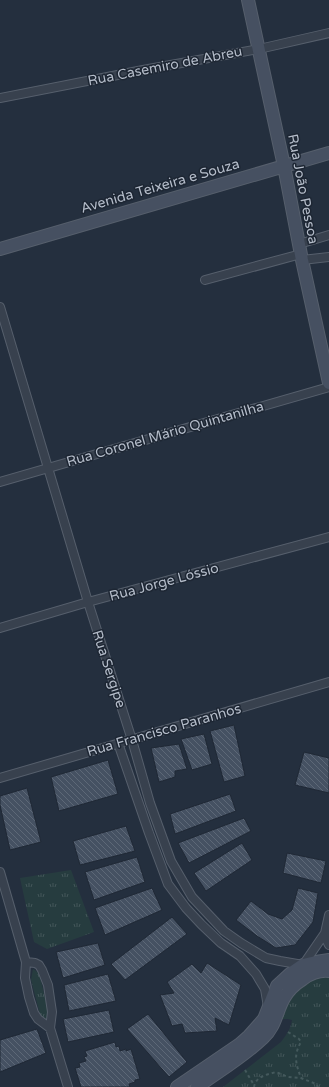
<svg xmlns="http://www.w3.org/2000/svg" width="329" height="1087" viewBox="0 0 329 1087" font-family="'Varela Round',sans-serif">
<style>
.park{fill:url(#park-tufts)}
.building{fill:url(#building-back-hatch);stroke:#1f2835}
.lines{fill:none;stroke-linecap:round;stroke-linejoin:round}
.street-casing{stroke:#565f6c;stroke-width:10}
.secondary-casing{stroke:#565f6c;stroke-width:14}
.path{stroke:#44595c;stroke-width:2;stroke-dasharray:3 3;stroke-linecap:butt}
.street{stroke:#38414e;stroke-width:8}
.secondary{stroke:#465061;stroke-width:12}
.labels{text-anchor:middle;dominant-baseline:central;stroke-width:3;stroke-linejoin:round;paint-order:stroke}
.street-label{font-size:14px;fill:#b4bcc9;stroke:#1d2633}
</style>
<defs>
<pattern id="park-tufts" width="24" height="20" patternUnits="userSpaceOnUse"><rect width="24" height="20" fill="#263c3f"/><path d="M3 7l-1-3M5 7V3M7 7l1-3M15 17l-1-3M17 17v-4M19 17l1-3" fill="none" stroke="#435659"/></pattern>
<pattern id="building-back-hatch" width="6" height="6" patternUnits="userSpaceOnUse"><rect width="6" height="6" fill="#455162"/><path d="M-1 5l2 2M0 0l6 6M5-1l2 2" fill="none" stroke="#5d6877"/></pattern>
</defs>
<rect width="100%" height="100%" fill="#242f3e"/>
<path class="park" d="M71,870L94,932L47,949L34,942L20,878Z
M33,969L39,973L48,1009V1019L41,1018L31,980Z
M324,976H329V1087H223L281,1042C286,1035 291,1029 292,1020L288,1019H282L287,1005L293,994L313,979Z"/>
<path class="building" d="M234,725L245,776L224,782L210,731Z
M204,734L212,764L192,770L181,739Z
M179,744L187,769L175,771V777L159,782L151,748Z
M304,752L329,758V793L295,785Z
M108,760L118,794L59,811L51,777Z
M27,788L41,842L10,850L0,805V796Z
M230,794L236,811L175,834L170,814Z
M244,818L251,831L189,863L178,843Z
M126,826L135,851L80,865L73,841Z
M242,843L252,860L206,891L194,873Z
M287,853L326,861L321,883L283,873Z
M137,857L145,882L94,900L85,872Z
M152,888L162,910L105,935L95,908Z
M298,888L318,893L313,922L295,945L276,948L257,936L236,920L251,901L268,914L282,919L292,910Z
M172,917L187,934L125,980L111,964Z
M98,943L105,965L63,978L56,952Z
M207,963L241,985L229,1025L215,1018L217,1031L185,1033L182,1024L172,1026L160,995L174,993L167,982L192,964L201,973Z
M108,974L116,1001L69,1011L64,985Z
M109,1010L114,1032L68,1042L63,1019Z
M148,1014L187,1062L169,1077L127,1029Z
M37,1029L46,1053L0,1072V1040Z
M115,1042L116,1047L119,1046L120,1051L126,1049V1051L131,1049L140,1079L135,1080V1082L129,1084L130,1087H81L75,1068L80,1067L79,1063L86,1061L84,1057L87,1056L85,1051Z"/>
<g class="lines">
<defs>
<path id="street" d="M0,98L143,70L259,49L329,33
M299,244L329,235
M302,260L329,257
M205,280L301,254
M0,307L88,602L132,740L150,803L171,861L192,897L224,931L241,943L266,958L280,961L303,965L325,933L329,915
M0,482L329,387
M0,628L88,602L329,537
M118,743L149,833L168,884L186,908L201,924L221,943L240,956L256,974L265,989L268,1007
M0,778L329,682
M0,872L26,962L25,978L29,997L34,1013L38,1019L50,1028
M325,933L326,939L329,945
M26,962L35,963L39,965L42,970L48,985L52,1012L50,1028L68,1087"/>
<path id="secondary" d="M248,0L284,166L302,260L329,383
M0,249L329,153
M177,1087L240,1044L249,1036L264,1019L277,986L290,974L303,965L316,962L329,960
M197,1087C219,1071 243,1057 263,1038C276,1026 276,1012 284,998C289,989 295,984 303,979C311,973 319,970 329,971"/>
</defs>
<use href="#street" class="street-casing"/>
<use href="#secondary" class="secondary-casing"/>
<path class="path" d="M288,1032L299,1039L301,1042C293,1056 296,1064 301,1078
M245,1070L254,1085
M254,1087C256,1076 266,1075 276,1072L288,1077L301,1078L316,1084L318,1087"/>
<use href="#street" class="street"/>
<use href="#secondary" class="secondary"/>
</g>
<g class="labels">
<g class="street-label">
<text transform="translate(165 66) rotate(-11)">Rua Casemiro de Abreu</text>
<text transform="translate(160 186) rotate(-16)">Avenida Teixeira e Souza</text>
<text transform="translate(303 189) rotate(79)">Rua João Pessoa</text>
<text transform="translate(165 434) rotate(-16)">Rua Coronel Mário Quintanilha</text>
<text transform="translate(164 582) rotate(-15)">Rua Jorge Lóssio</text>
<text transform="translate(109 669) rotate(72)">Rua Sergipe</text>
<text transform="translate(164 730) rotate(-16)">Rua Francisco Paranhos</text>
</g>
</g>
</svg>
